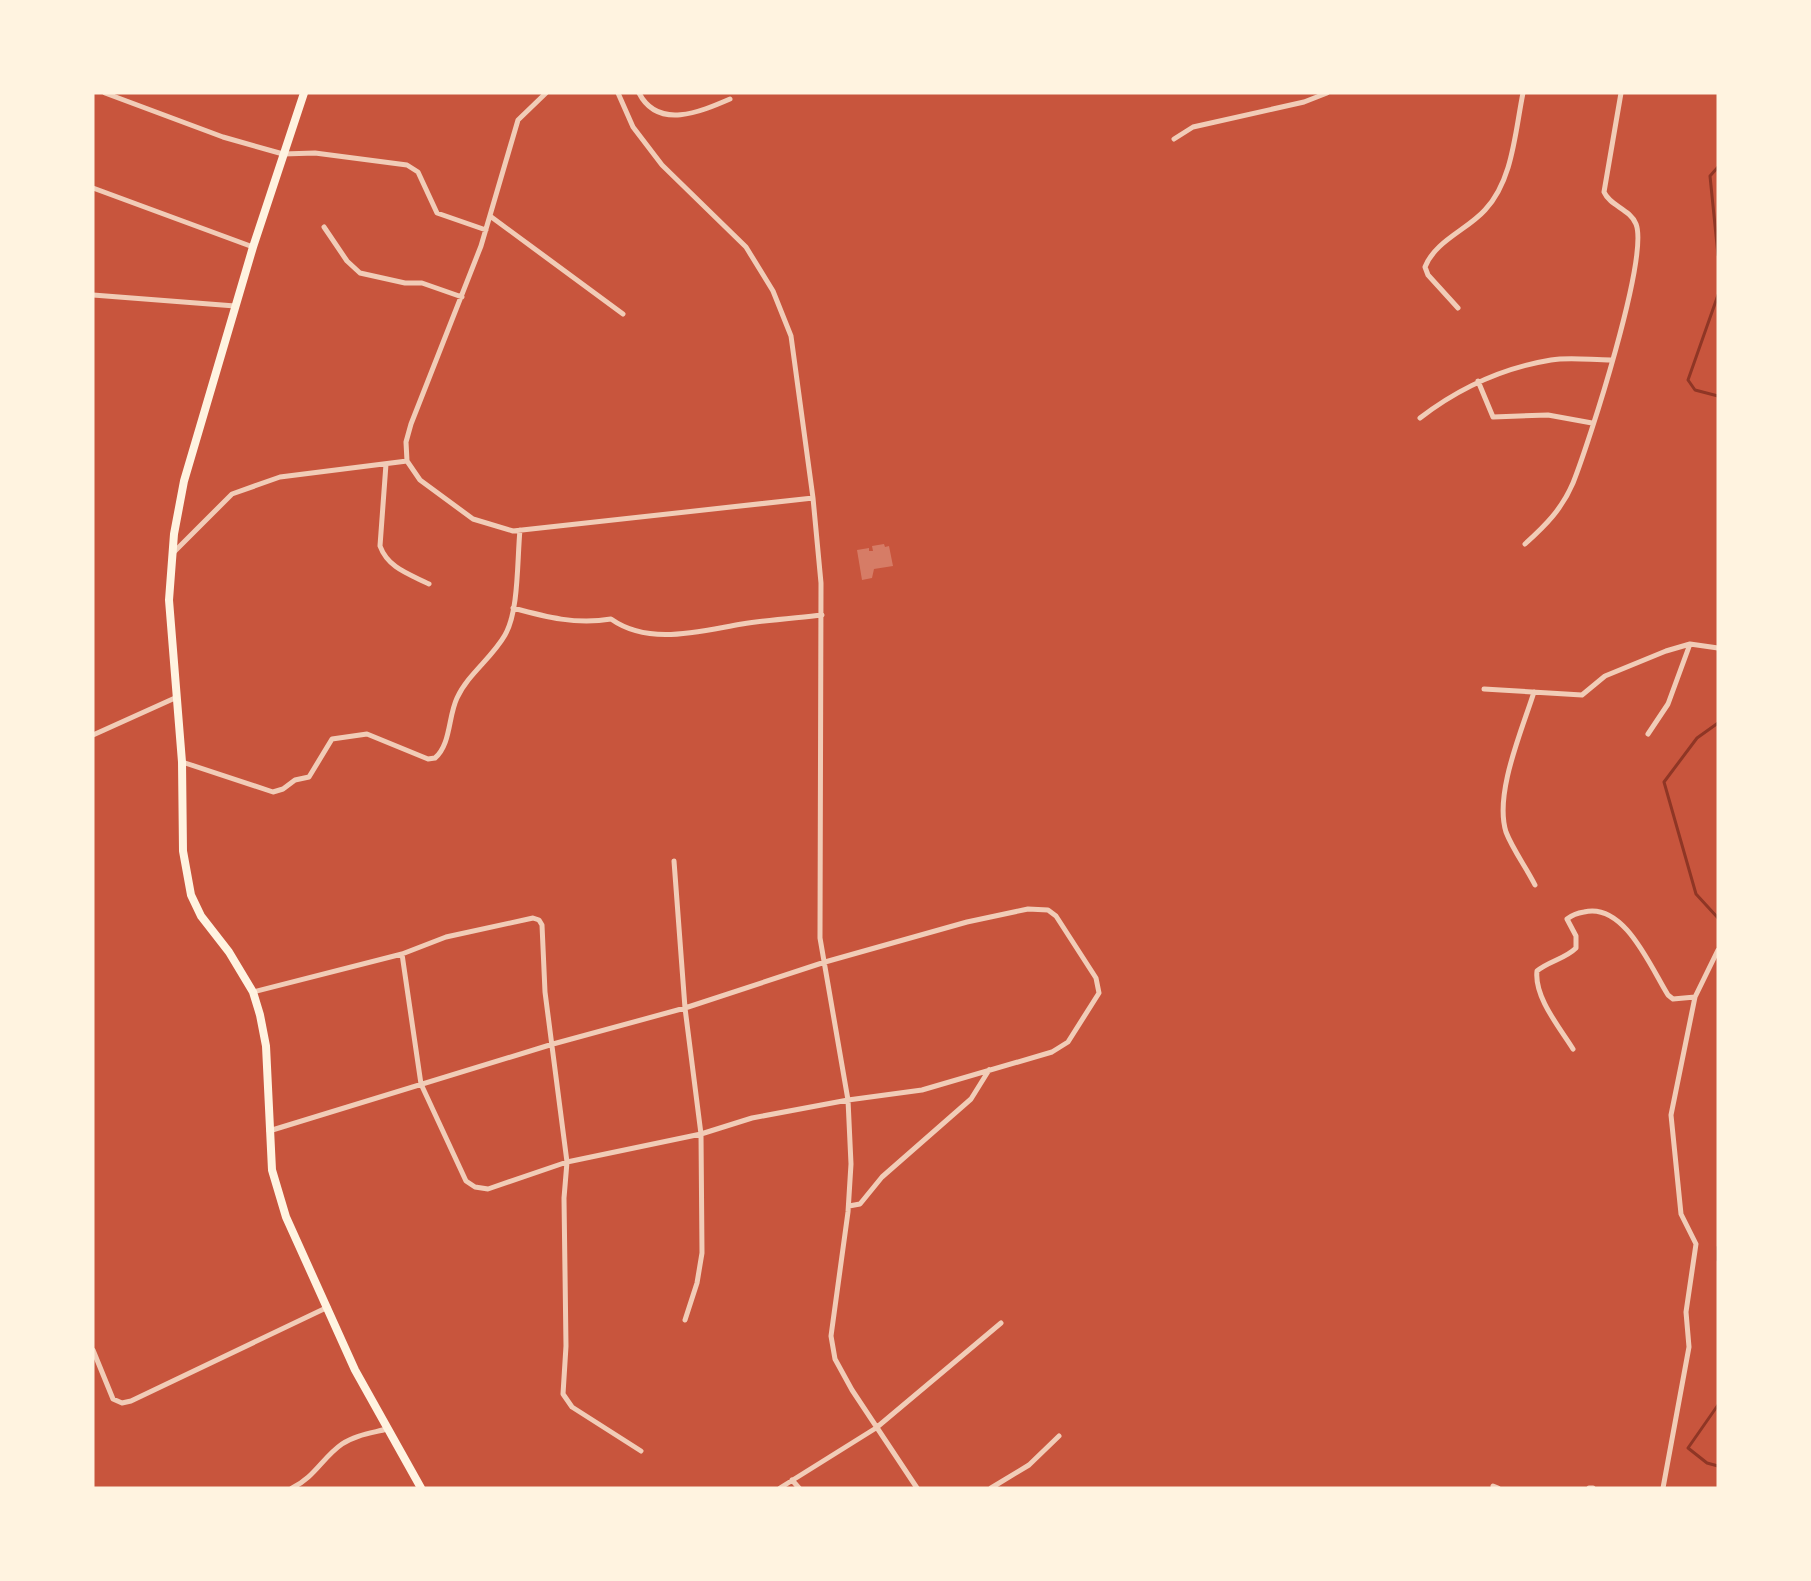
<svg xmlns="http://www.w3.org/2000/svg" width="1811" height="1581" viewBox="0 0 1811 1581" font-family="'Times New Roman',serif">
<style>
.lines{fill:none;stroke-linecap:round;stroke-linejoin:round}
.stream{stroke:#8f3625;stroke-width:3}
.building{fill:#d67c66}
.minor{stroke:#f1ccb7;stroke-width:5}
.secondary{stroke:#fff3e0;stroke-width:8}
</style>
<rect width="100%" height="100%" fill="#c8553d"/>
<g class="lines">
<path class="stream" d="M1718,167L1710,176L1718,255
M1718,295L1688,380L1695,390L1718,396
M1718,723L1697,738L1664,782L1696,894L1718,918
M1718,1247V1260
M1718,1405L1688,1448L1707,1463L1718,1466"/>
</g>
<path class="building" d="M884,544L885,547L889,546L893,566L874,569L872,578L862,580L857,550L869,548V551H873L872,546Z"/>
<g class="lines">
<path class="minor" d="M105,93L223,137L283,154L315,153L407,165L418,172L437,213L486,230
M546,93L518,120L481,246L411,424L406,442L407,461L420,480L473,519L513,531L813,498
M618,93L633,127L662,165L746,247L773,291L791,336L813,498L821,583L820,938L848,1100L851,1164L848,1212L831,1336L835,1359L852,1390L917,1488
M639,93C658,130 700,112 730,99
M1174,139L1193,127L1304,102L1327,93
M93,188L253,247
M490,216L623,314
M324,227L347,261L360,273L405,283H422L462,297
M93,295L235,306
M1458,308L1428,275L1425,267C1435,241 1467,230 1485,210C1513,180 1515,132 1523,93
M1478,381L1493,417L1548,415L1592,423
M1420,418C1459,388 1502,368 1551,360C1570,357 1591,360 1611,360
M386,464L380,546C388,568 409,574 429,584
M1525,544C1546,525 1562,509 1573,483C1589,443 1649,257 1636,224C1630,209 1610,206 1604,192L1621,93
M173,553L232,494L280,477L407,461
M513,608C546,617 576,625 611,619C649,646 700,631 742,624C768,620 795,618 822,615
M1484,689L1582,695L1605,676L1666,651L1690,644L1718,648
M1534,692C1522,730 1494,794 1506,832C1513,850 1526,867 1535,885
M1648,734L1668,704L1690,644
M93,735L175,698
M182,762L273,792L283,789L295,780L309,777L332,739L367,734L428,759L435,758C451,744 448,717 457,698C468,674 492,658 505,635C519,611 517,560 520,530
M674,861L685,1008L701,1134L702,1253L697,1283L685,1320
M253,992L402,954L446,937L533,918L539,920L542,925L545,992L567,1162L564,1198L566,1346L563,1394L572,1407L641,1451
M1573,1049C1560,1028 1534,997 1537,971C1549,961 1565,959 1576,948V936L1567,919C1572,915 1577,913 1584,912C1624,902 1650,966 1668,995L1673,999L1695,997
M269,1131L553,1044L685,1008L825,962L967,922L1028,909L1048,910L1056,916L1096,978L1099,993L1068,1042L1052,1052L922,1090L848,1100L752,1118L701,1134L567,1162L488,1189L475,1187L466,1181L421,1084L402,954
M849,1206L860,1204L882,1177L971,1099L989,1070
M93,1350L113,1399L122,1403L131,1401L328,1307
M792,1480L799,1488
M1493,1486L1498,1488
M292,1488C314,1478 323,1457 342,1444C355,1435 372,1433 387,1429
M780,1488L876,1428L1001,1323
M991,1488L1029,1465L1059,1436
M1589,1488H1593
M1663,1488L1689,1347L1686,1312L1696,1244L1681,1214L1671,1115L1695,997L1718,950"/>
<path class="secondary" d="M304,93L253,247L184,481L174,534L169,600L182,762L183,851L191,895L201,916L229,952L253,992L260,1015L266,1046L272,1170L286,1217L355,1370L421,1488"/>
</g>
<rect width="1811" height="1581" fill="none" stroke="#fff3e0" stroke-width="189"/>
</svg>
